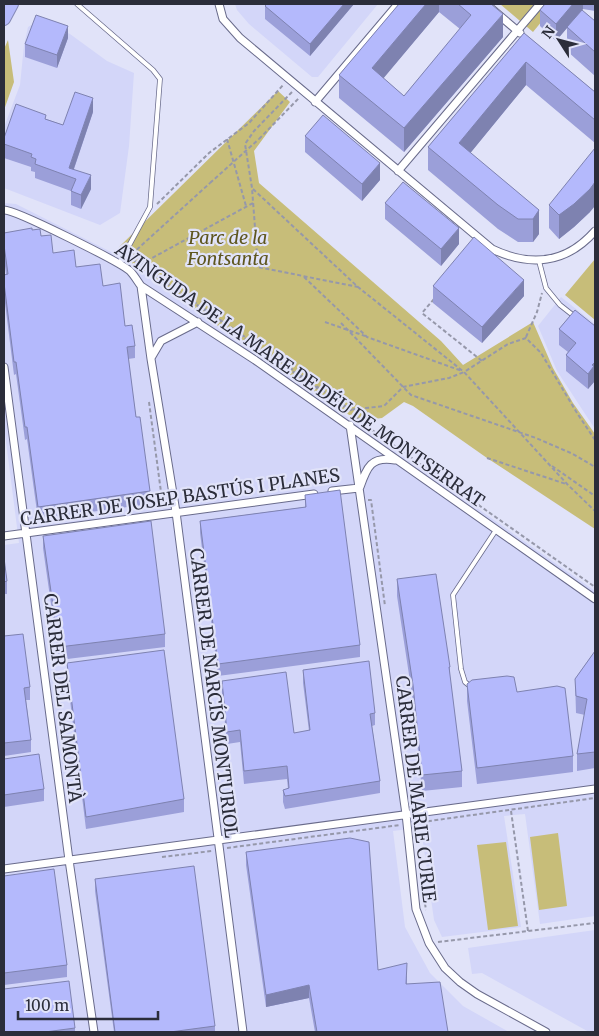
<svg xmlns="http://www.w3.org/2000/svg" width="599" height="1036" viewBox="0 0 599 1036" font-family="Merriweather,serif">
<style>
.built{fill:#d3d6f9}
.green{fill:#c7bd79}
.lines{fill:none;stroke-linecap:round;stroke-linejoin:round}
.lane-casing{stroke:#696b8b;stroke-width:5.5}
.street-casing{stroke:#696b8b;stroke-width:9}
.highway-casing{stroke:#8589b7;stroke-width:14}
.path{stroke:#9698aa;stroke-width:2;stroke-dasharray:4 2.5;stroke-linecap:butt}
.lane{stroke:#fff;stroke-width:4}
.street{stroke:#fff;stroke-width:7}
.highway{stroke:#b5bafb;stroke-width:12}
.path-bridge{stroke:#9698aa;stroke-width:2;stroke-dasharray:4 2.5;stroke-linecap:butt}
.wall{fill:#9b9fd9;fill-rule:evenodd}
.shaded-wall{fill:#7e82b0}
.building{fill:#b4b9fc;stroke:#7e82b0}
.labels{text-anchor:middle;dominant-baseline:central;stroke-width:4.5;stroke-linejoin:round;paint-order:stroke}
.park-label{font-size:18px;font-style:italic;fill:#5e561f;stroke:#e1e3f9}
.street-label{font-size:18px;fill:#2b2d3a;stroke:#e1e3f9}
</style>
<rect width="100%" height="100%" fill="#e1e3f9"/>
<path class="built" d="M235,4H378L318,77H312L249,24L237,10Z
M40,20L70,34L107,61L134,73L129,146L120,213L100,225L4,188V127L20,85L24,45L28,27Z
M4,203L16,204L115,254L595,591V916L540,924L525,814L504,816L521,927L442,937L434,920L421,828L433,826L393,831L405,927L430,973L463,1006L509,1032H4V545L19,543L4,426Z
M561,297L595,324V429L557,371L538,326Z
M595,930V1032H589L482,973L472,974L468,948Z"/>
<path class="green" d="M500,4H556L533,32Z
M8,40L14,82L4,110V49Z
M278,91L290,102L254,151L259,183L441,341L463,365L533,322L553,368L573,403L595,434V529L487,458L413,406L404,402L382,418L358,421L208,319L134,265L117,249Z
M595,259V320L565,295Z
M558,833L567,906L539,910L530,837Z
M506,842L518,926L488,930L477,845Z"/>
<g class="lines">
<defs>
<path id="lane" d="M77,4L153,70L160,79L150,207L119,264
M539,261L546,288L560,305L574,316
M470,686L465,682L461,669L453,595L496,530"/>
<path id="street" d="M219,4L223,19L240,38L492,249C530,267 566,264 595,231
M486,4L520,33
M315,102L398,4
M398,171L540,4
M4,210C14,209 120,262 130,271C134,275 138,282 141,286L255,360L595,599
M141,286L151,359L176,512L243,1032
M151,358L161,341L198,322
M4,367L69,860L94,1032
M350,425L406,814L416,909L429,943L445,968L460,982L477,994L546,1032
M360,487C367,467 371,456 395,460
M332,491L359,488
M4,536L314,494
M4,869L595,789"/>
<path id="highway" d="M4,19L12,4"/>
</defs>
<use href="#lane" class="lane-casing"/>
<use href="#street" class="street-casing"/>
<use href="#highway" class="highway-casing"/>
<path class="path" d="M292,92L254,131L245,144L252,188L258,267L358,287
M227,139L246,206
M259,139L299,98
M253,189L358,287L464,372
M157,204L209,153L249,123L284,84
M132,254L210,183
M129,257L351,410L362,423L595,587
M138,264L348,410L384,406L403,387L449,378L464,372
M141,264L253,203
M304,277L367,337L462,371
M434,299L422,313L482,361
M325,322L365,336
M341,323L411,395L536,438L573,454L595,467
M526,337L537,312L542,293
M149,402L163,507
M595,440L577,413L541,353L526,338L508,344L464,372L568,485L595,511
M487,458L566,484
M552,466L595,496
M368,500H371L385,606
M511,811L528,931
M415,823L595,798
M227,848L400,825
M162,857L212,851
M424,897L426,910
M438,942L595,923"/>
<use href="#lane" class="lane"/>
<use href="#street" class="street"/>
<use href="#highway" class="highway"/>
<path class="path-bridge" d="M210,183L259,139"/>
</g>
<path class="wall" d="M267,4H354L310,56L265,19V6Z
M399,4H491L503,37L404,152L339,98V75ZM439,12L460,29L404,96L383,78Z
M545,4H595V11L583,9L556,41L540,26V10Z
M595,21V76L567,51V27Z
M524,33L595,92V143L526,85L470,153L539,210V234L533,242H518L498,229L428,170V147Z
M68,38L57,68L25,57V44Z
M93,112L74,169L91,189L81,209L71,205V191L35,178V172L31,171V167L4,158V138L46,119L63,125Z
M305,136L380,180L362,201L305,152Z
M385,203L459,244L441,266L385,219Z
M549,205L590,212L574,227L559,239L549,228Z
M32,230L41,236L53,253L76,267L103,286L125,326L135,346V358L128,359L136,417L150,491V504L38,519L27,439L25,440L16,374L14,375L4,295V275L6,274L4,258V233Z
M433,286L524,296L482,343L433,303Z
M575,310L594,378V382L588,389L566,371V355L568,352L559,345V329Z
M4,492L5,502V518L4,519Z
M305,495L360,645V657L218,676L200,533V521L305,507Z
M43,536L165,634V647L59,660L43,548Z
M4,558L7,581V594H4Z
M397,579L450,667V679L462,771V787L422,791L413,701L397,596Z
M4,636L30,687V700H26L31,740V752L4,756Z
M595,651V768L577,771V754L585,715L576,713L575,679Z
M67,663L184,799V812L86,829L67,676Z
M303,670L375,713V725L372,726L380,781V793L285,809L283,802V790L288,789L287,779L244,784L240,742L227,744L222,693V681L294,733L309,731L303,683Z
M467,684L517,692L573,756V772L477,784L467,701Z
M4,759L44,789V801L4,807Z
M246,852L378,970L407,976V984L448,1032H315L309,998L266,1007L246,865Z
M4,876L67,965V977L4,985Z
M95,879L215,1026V1032H114L95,891Z
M75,1028V1032H4Z"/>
<path class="shaded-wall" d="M344,4H354L310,56V44Z
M426,4H439V12L372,92V68Z
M573,4H583V9L556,41V24Z
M503,14V37L404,152V128Z
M68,26V38L57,68V55Z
M526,62V85L459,167V143Z
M93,98V112L71,177L69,168Z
M380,163V180L362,201V184Z
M91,175V189L81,209V195Z
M595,182V206L590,212L574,227L559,239V215Z
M539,210V234L533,242V219Z
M459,228V244L441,266V249Z
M524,280V296L482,343V327Z
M595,362V377L594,378V382L588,389V374L592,365Z
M309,985V998L266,1007V995Z"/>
<path class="building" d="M267,4H344L310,44L265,6Z
M399,4H426L372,68L404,96L471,15L458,4H491L503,14L404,128L339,75Z
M545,4H573L556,24L540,10Z
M582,10L595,21V52L567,27Z
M36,15L68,26L57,55L25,44Z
M524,33L595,92V120L526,62L459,143L539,210L533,219H518L498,205L428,147Z
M75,92L93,98L69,168L91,175L81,195L71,191L76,179L35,164L36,159L31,157L32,154L4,144V138L16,104L46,115L45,119L63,125Z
M323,115L380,163L362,184L305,136Z
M595,148V182L590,189L574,204L559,215L549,205Z
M403,182L459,228L441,249L385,203Z
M32,228V230L40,229L41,236L51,235L53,253L74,250L76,267L100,264L103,286L120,283L125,326L132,325L135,346L127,347L136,417H140L150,491L38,507L27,427H25L16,362H14L4,283V275L8,274L4,245V233Z
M474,237L524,280L482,327L433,286Z
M575,310L595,326V362L592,365L594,366L588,374L566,355L576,343L559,329Z
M340,490L360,645L218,664L200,521L306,507L305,495Z
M151,521L165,634L59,647L43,536Z
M4,558L7,581L4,582Z
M436,574L450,667H449L462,771L422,775L413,685L397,579Z
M23,634L30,687L24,688L31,740L4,743V636Z
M164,650L184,799L86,817L67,663Z
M595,651V752L577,754L587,699L576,696L575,679Z
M369,661L375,713L370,714L380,781L285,796L283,790L289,788L287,766L244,771L240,730L227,732L222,681L286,672L294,733L310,730L303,670Z
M507,676L514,677L517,692L557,686L565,688L573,756L477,768L467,684L472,680Z
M39,754L44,789L4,795V759Z
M350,838L369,842L378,970L407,963L406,984L440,982L448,1032H317L309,985L266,995L246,852Z
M194,866L215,1026L170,1032H115L95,879Z
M54,869L67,965L4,973V876Z
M69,981L75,1028L45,1032H4V989Z"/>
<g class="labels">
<g class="park-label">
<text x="228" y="237">Parc de la<tspan x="228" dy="21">Fontsanta</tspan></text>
</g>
<g class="street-label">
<text transform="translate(300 375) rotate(35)">AVINGUDA DE LA MARE DE DÉU DE MONTSERRAT</text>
<text transform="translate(180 497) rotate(-8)">CARRER DE JOSEP BASTÚS I PLANES</text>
<text transform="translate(214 693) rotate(83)">CARRER DE NARCÍS MONTURIOL</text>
<text transform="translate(63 698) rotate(83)">CARRER DEL SAMONTÀ</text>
<text transform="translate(416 789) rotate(83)">CARRER DE MARIE CURIE</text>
</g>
</g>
<rect width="599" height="1036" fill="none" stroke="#2b2d3a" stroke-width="10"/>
<g transform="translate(559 40) rotate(306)" stroke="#e1e3f9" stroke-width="4" paint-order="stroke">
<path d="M0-4L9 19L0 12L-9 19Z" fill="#2b2d3a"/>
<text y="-8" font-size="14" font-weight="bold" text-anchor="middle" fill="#2b2d3a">N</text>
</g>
<path d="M18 1011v8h140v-8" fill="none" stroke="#2b2d3a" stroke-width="2.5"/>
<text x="25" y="1011" font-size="15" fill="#2b2d3a" stroke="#e1e3f9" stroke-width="4" paint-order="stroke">100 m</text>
</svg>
